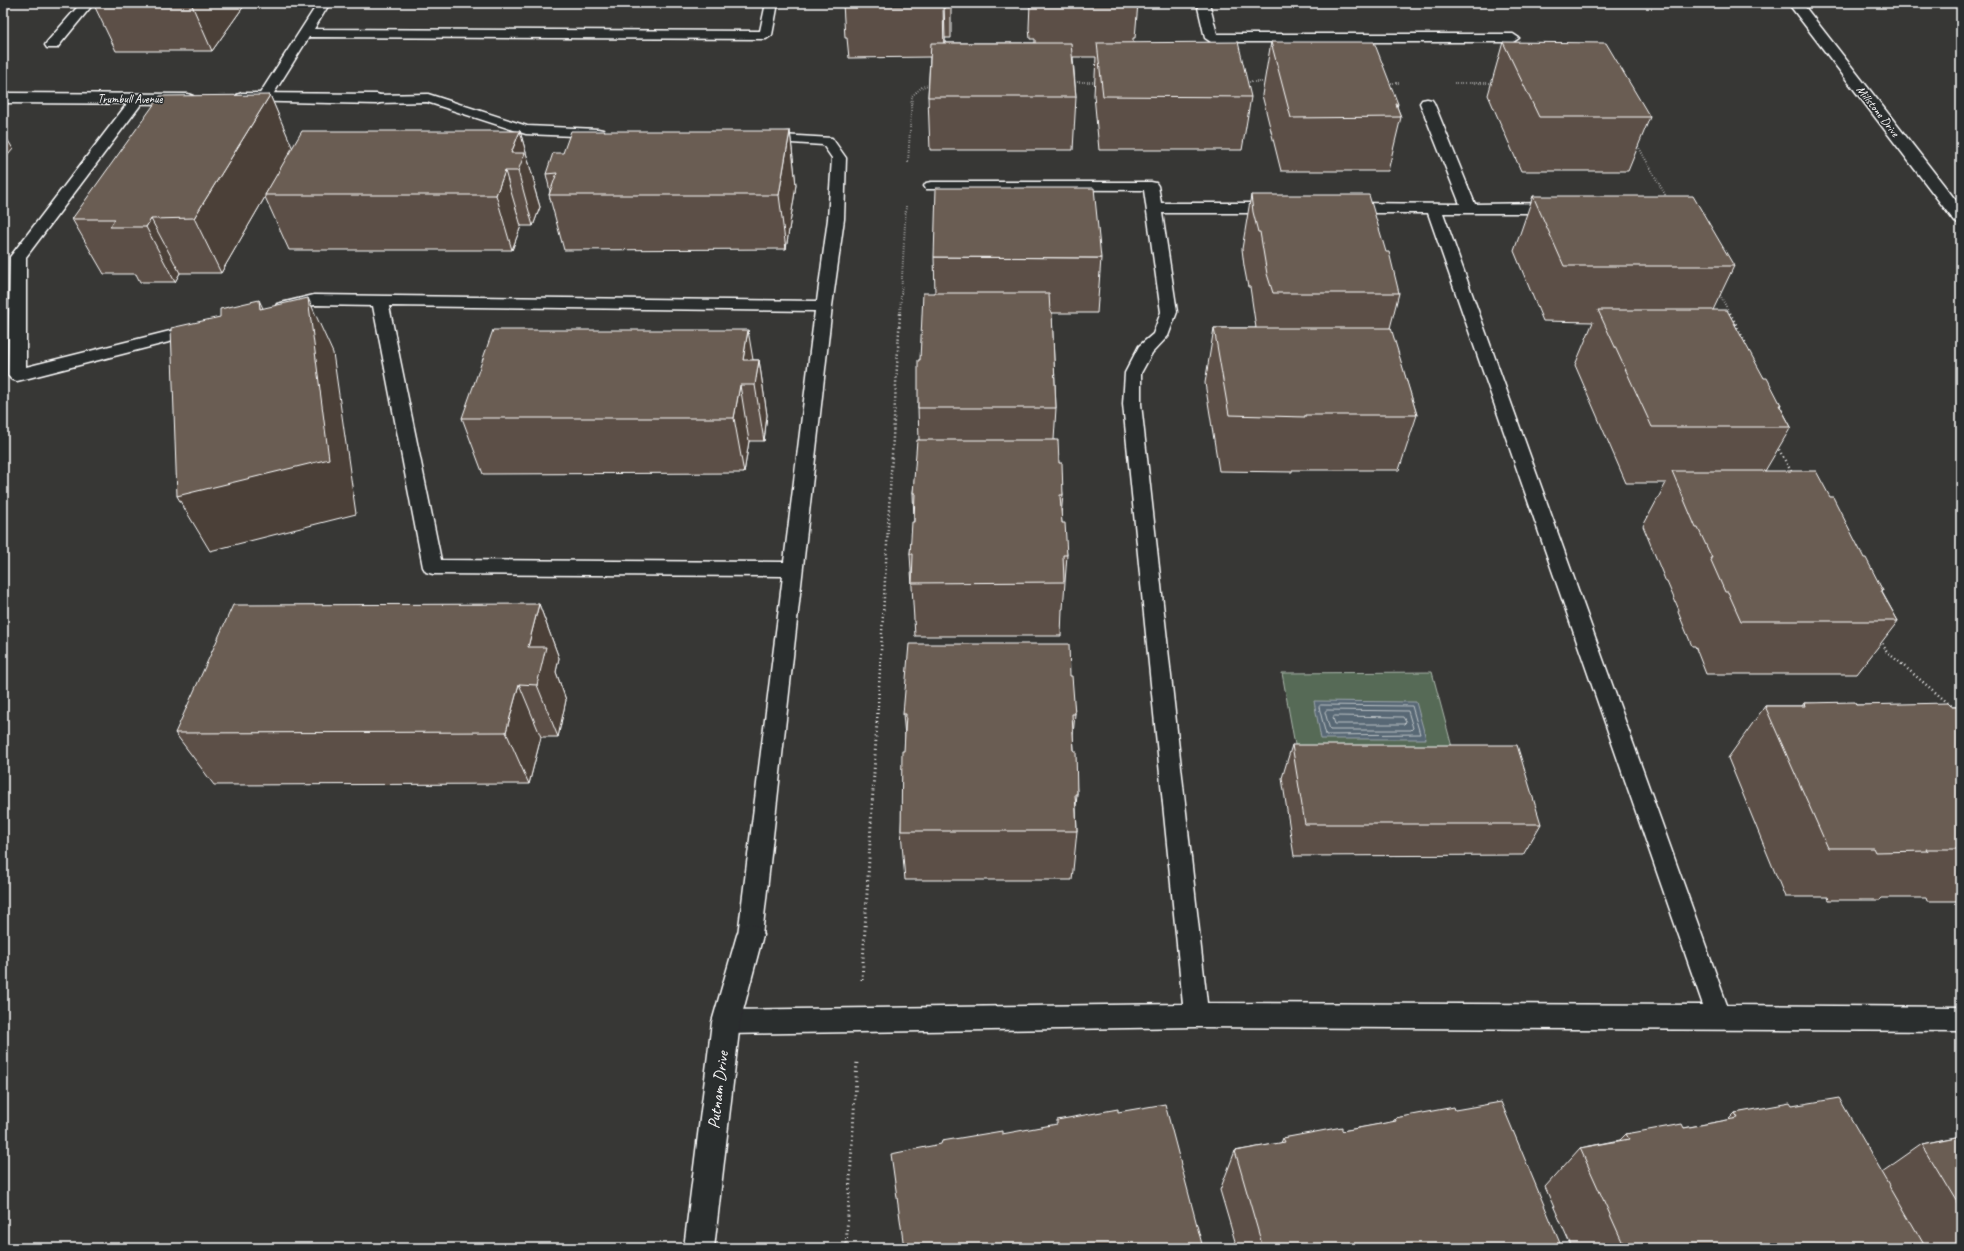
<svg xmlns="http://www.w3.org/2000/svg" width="1964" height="1251" viewBox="0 0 1964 1251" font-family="Caveat,sans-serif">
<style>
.green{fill:#566b57;stroke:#aab5ab}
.water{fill:#586874;stroke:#9ba4ac}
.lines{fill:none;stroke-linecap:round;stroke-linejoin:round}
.shore{stroke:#bcc3c7;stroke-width:1}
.service-casing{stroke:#fff;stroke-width:3}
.minor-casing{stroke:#fff;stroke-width:3}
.path-far2{stroke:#fff;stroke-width:2;stroke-dasharray:0.5 2;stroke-linecap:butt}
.path-far1{stroke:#fff;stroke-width:2.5;stroke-dasharray:1 3;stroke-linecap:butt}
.path{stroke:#fff;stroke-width:3;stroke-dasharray:1 3.5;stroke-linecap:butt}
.service{fill:#2a2d2e;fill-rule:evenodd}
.minor{fill:#2a2d2e;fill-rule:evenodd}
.wall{fill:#5c5047;stroke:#fff}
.shaded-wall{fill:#4b4139;stroke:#fff}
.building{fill:#6b5d52;stroke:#fff}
.labels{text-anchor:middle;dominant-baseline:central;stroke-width:3;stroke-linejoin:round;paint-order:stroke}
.far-street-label{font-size:12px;fill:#fff;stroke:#2a2d2e}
.near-street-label{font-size:17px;fill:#fff;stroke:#2a2d2e}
</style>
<rect width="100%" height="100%" fill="#373735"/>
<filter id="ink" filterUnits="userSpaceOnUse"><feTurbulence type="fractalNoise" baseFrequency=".025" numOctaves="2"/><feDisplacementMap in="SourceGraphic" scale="8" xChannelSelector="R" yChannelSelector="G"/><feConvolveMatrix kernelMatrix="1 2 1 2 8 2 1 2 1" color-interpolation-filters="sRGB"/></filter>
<g filter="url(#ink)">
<path class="green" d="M1432,672L1460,777L1301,778L1282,673Z"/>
<path class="water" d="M1314,701L1416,702L1426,739H1321Z"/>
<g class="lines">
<path class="shore" d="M1321,705L1412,706L1420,734L1326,735L1319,707Z
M1327,710L1408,711L1413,728L1411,730H1330L1325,712Z
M1335,716L1403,717L1406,722L1404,724H1335L1333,718Z"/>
<defs>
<path id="service" d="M81,3H94L57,48H47L45,45L47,42Z
M318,3H330L314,29L760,31L766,3H778L772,35L766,39L309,37L269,101H259L257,98Z
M1197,3H1209L1217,34H1513L1519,38L1513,42H1211L1205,38Z
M428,94L527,126L598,129L603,130L605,133L603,136L598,137L526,134L427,102L377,103L372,102L370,99L372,96L377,95Z
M138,95L143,96L145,99L26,257V367L198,324L204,325L206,329L204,333L17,381L11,379L8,375L10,257L133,96Z
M1427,99L1432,100L1434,103L1475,204L1556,203L1561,205L1564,208L1561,211L1556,213H1443L1727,1005L1961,1007V1031L1196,1027L726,1034L717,1030L714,1022L717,1014L726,1010L1183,1004L1123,404L1125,373L1139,346L1153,334L1161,312L1144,190L926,189L924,186L926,183L931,182H1151L1156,183L1158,186L1161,203H1276L1281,205L1284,208L1281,211L1276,213H1162L1177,312L1168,336L1152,353L1141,373V404L1207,1003L1703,1005L1428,213H1346L1341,211L1338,208L1341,205L1346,203L1460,204L1420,103L1422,100Z
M764,134L832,138L846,158L844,219L832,306L762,935L758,943L750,946L742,943L738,935L783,576L433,574L426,572L423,567L373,306L314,305L283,313L277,312L275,308L277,304L314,295L817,301L828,219L832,158L823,145L759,141L757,138L759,135ZM389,306L815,311L784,562L441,560Z"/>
<path id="minor" d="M1788,3H1802L1961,207V223L1955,222Z
M3,93L188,94L193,96L196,99L193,102L188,104L3,103Z
M242,93L377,94L382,96L385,99L382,102L377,104L237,101L234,98L237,95Z
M750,923L759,927L763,935L740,1022L714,1248H684L712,1022L737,935L741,927Z"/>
</defs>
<use href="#service" class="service-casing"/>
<use href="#minor" class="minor-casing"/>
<path class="path-far2" d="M1072,82H1097
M1244,82H1267
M1386,83H1399
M1454,83H1493
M1637,144L1667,198
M908,163L912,96L922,87L931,84
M1719,293L1730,314
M900,314L906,206"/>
<path class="path-far1" d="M1730,313L1746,344
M1777,446L1792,473
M1881,640L1886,651L1954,708
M877,722L900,313"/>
<path class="path" d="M862,980L877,721
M846,1248L857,1061"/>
<use href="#service" class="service"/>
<use href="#minor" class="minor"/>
</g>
<path class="wall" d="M93,3H246L212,51H116Z
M843,3H951V38H945V43H1035V39H1030L1029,28L1030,3H1138L1135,38H1133V42L1251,97L1242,150H1099L1094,95L1096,57H1073L1076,97L1073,150H930L928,97L930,57L849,58L847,38H845Z
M1271,42L1398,104L1397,107L1401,117L1388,171H1281L1262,95Z
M1503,42L1650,117L1628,171H1521L1488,95Z
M270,95L292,148L520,131L535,185L534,187L540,207L533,226H521L512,250H289L265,197L221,273H180L175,282H140L136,274H104L72,219Z
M790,131L796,185L786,249L564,250L549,195L550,191L546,174L563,153Z
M1251,195L1399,293L1390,328L1417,415L1399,470H1292V472L1219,471L1205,383L1214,328H1256L1250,287H1248L1244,266L1242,249Z
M1533,196L1734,266L1713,310L1764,378L1781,405L1780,406L1791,427L1765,471L1864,558L1883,591L1882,592L1898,621L1857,674H1706L1695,646H1692L1678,612L1679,610L1667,582H1666L1643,526L1666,483H1626L1575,365L1593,322L1543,321L1514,251Z
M934,257L1101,258L1097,313H1052L1056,408L1054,440L1059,463L1063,495L1061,516L1062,523L1067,555L1063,609H1062L1061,636H915L910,554L914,522L913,493L919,440L918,408L920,360L935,293Z
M753,360H759L767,415L764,441H749L744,473L483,474L462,418Z
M539,604L559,658L556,672L566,700L558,737H541L529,784L214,785L175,733Z
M1070,676L1075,714L1073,735L1077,794L1076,807L1077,831L1072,880H905L901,831L905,736L903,714Z
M1804,703L1856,705L1961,706V901H1927L1926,898H1882L1880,900H1829L1828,897H1785L1728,758L1765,706H1802Z
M1292,745L1541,824L1523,855L1294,856L1282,778Z
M1792,1106L1882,1172L1922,1144L1960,1136L1961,1135V1248H1572L1545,1187L1580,1148L1620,1140L1626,1134L1684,1128L1728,1120L1735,1113Z
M1455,1110L1562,1248H1237L1220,1190L1235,1151L1281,1143L1283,1138L1342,1131L1393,1122L1395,1118Z"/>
<path class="shaded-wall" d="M3,3H13L3,13Z
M191,3H246L212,51Z
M943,3H944L945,38L944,57Z
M270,95L293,149L265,195V197L221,273L194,218Z
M520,131L535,185L534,187L540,207L533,226L518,171L511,153Z
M790,131L796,185L786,249L779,195Z
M3,132L13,149L3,161Z
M505,171L521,226L512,250L496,195Z
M151,219L180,273L175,282L146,227Z
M308,298L333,353L356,514L210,551L177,496Z
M259,300L286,356L260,309Z
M748,330L756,378L759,360L767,415L764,441L755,385L743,360Z
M740,385L749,441L744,473L734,418Z
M539,604L559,658L556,672L566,700L558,737L537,685L528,647Z
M519,684L541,737L529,784L506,732Z"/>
<path class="building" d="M845,3H943V5L845,6Z
M1037,3H1136V5H1037Z
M1238,42L1251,97L1103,96L1097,43Z
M1271,42H1374L1398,104H1396L1401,117L1291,118Z
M1503,42L1606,43L1650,117H1539Z
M931,43H1071L1076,97H928Z
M270,95L194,218L151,219L146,227H110L115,219H72L160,96Z
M302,131H520L511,153H525L518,171H505L496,195H265Z
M571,131H790L779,195H549L557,173L546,174L553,153H563Z
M936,188H1094L1101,258L934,257Z
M1251,195H1369L1386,252H1389L1399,293H1273L1267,274L1260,232H1258L1253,212Z
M1533,196H1693L1734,266H1564Z
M923,293H1049L1050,312H1052L1056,408H918V360H920Z
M308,298L329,459L177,496L171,328L220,317V309L259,300L260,309Z
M1598,310H1727L1764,378H1767L1781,405H1779L1791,427H1652Z
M1214,328H1391L1417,415H1305V417L1229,415Z
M493,330H748L743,360H759L755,385H740L734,418H462Z
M917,440H1058L1059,463H1062L1063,495H1060L1062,523H1065L1067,555H1063L1064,582L912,583L913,554H910L912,522H914L915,493H913Z
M1672,471H1816L1830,497H1833L1864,558H1866L1883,591H1881L1898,621H1741L1728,592H1725L1710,558H1712L1698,528H1696Z
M539,604L528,647H546L537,685L519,684L506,732L175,733L233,605Z
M909,644H1069L1070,676H1072L1075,714H1072L1074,751H1076L1077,794H1075L1077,831H901L902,751H904L906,714H903Z
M1855,702L1856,705L1948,703L1951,706H1961V849H1927L1928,851L1875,852L1873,848H1828L1765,706H1805L1804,703Z
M1292,745H1517L1541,824H1305Z
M1839,1098L1926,1248H1625L1580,1148L1629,1139L1626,1134L1682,1124L1684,1128L1738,1118L1735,1113L1790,1103L1792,1106Z
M1501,1102L1562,1248H1263L1235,1151L1285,1142L1283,1138L1342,1127V1131L1396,1121L1395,1118L1454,1107L1455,1110Z
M1165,1104L1203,1248H904L891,1154L941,1144L942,1141L1002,1131V1134L1057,1124V1120L1118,1109V1112Z
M1961,1136V1209L1922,1144Z"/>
</g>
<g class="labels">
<g class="far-street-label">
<text x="130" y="99">Trumbull Avenue</text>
<text transform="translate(1878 111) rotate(52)">Millstone Drive</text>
</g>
<g class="near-street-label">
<text transform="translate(718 1090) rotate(-83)">Putnam Drive</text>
</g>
</g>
<rect width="1964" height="1251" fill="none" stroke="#2a2d2e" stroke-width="16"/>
<rect x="8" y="8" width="1948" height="1235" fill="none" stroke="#fff" stroke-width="1.5" filter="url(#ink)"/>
</svg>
